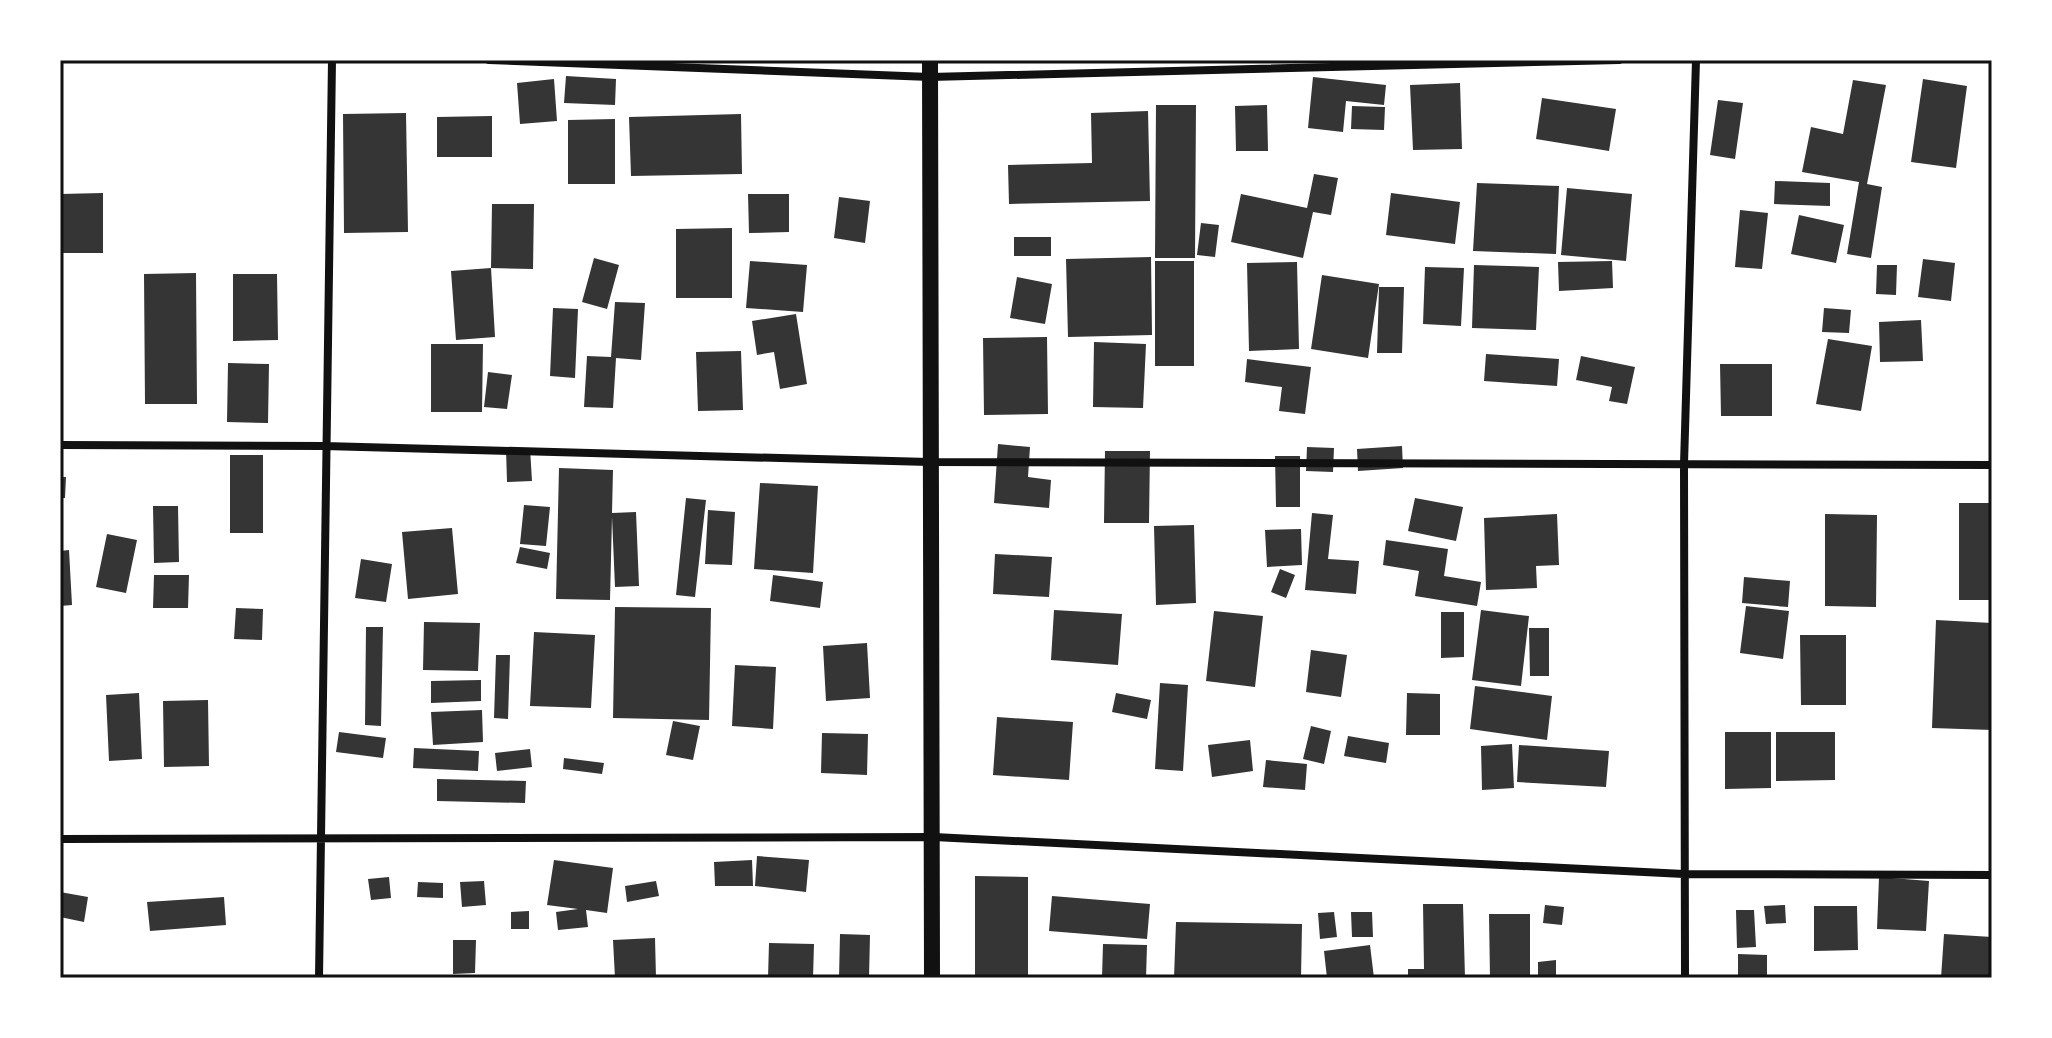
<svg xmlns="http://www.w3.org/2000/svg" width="2052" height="1038" viewBox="0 0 2052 1038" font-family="'PT Sans Narrow',sans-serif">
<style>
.building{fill:#353535}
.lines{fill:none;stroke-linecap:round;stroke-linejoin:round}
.minor{stroke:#111;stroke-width:8}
.secondary{stroke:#111;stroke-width:16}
.neatline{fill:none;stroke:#111;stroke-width:3}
</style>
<rect width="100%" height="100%" fill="#fff"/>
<path class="building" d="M566,76L616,79L615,105L564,103Z
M1313,77L1386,85L1384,105L1346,101L1343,132L1308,128Z
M554,79L557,121L520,124L517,83Z
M1923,79L1967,86L1956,168L1911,162Z
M1853,80L1886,85L1867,184L1882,187L1871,258L1847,254L1859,182L1802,172L1811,127L1843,134Z
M1460,83L1462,149L1413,150L1410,85Z
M1542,98L1616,109L1609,151L1536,139Z
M1718,100L1743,103L1735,159L1710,155Z
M1156,105H1196L1195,258H1155Z
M1267,105L1268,151H1236L1235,106Z
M1352,106L1385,107L1384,130L1351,129Z
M1148,111L1150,201L1009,204L1008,165L1092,163L1091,113Z
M406,113L408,232L344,233L343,114Z
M741,114L742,174L631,176L629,117Z
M492,116V157H437V117Z
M615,119V184H568V120Z
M1314,174L1338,178L1331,215L1313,212L1303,258L1231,242L1241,194L1307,208Z
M1775,181L1830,183V206L1774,204Z
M1477,183L1559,186L1556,254L1473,251Z
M1567,188L1632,194L1626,261L1561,255Z
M103,193V253H60V194Z
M1391,193L1460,202L1455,244L1386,235Z
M748,194H789V232L749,233Z
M839,197L870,201L865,243L834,238Z
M492,204H534L533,269L491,268Z
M1740,210L1768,213L1762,269L1735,267Z
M1799,215L1844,225L1836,263L1791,254Z
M1201,223L1219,225L1215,257L1197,255Z
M732,228V298H676V229Z
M1014,237H1051V256H1014Z
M1151,257L1152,335L1068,337L1066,259Z
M594,258L619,265L607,309L582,302Z
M1923,259L1955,263L1951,301L1918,297Z
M750,261L807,265L803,312L746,308Z
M1155,261H1194V366H1155Z
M1612,261L1613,288L1559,291L1558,262Z
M1297,262L1299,349L1249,351L1247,263Z
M1474,265L1539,267L1536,330L1472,328Z
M1877,265H1897L1896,295L1876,294Z
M1425,267L1464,268L1461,326L1423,324Z
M491,268L495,337L456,340L451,271Z
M196,273L197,404H145L144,274Z
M233,274H277L278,340L233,341Z
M1322,275L1379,284L1368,358L1311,349Z
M1017,277L1052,284L1045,324L1010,318Z
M1379,287H1404L1402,353H1377Z
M615,302L645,303L641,360L616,358L613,408L584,407L587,356L611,357Z
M553,308L578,309L575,378L550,376Z
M1824,308L1851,310L1849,333L1822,332Z
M796,314L807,384L780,389L774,352L757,355L752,321Z
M1921,320L1923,361L1880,362L1879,322Z
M1047,337L1048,414L984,415L983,338Z
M1828,339L1872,346L1861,411L1816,404Z
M1094,342L1146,344L1143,408L1093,407Z
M431,344H483L482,412H431Z
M741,351L743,410L698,411L696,352Z
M1486,354L1559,359L1557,386L1484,381Z
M1581,356L1635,367L1627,404L1609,401L1612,387L1576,380Z
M1247,359L1311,367L1305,414L1279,411L1282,387L1245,382Z
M228,363L269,364L268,423L227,422Z
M1720,364H1772V416H1721Z
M488,372L512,375L507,409L484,407Z
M998,444L1030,447L1028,477L1051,480L1049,508L994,503Z
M1402,446L1403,468L1358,471L1357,449Z
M1307,447L1334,448L1333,472L1306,471Z
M530,448L532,481L507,482L506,449Z
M1105,451H1150L1149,523H1104Z
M230,455H263V533H230Z
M1275,456H1300V507H1276Z
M559,468L613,470L612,513L636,512L639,586L615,587L612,517L610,600L556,599Z
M60,477H66L65,498H60Z
M760,483L818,486L813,573L754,569Z
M686,498L706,500L695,597L676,595Z
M1415,498L1463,507L1456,541L1408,531Z
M1959,503H1992V600H1959Z
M524,505L550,507L546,546L520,544Z
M153,506H178L179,562L154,563Z
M708,510L735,512L732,565L705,564Z
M1312,513L1333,515L1328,559L1359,561L1356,594L1305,590Z
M1557,514L1559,565L1536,566L1537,588L1486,590L1484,518Z
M1825,514L1877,515L1876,607L1825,606Z
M1194,525L1196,603L1156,605L1154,526Z
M452,528L458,594L408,599L402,532Z
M1301,529L1302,565L1267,567L1265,530Z
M107,534L137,540L126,593L96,587Z
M1386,540L1448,549L1444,576L1481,582L1477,606L1415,596L1419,571L1383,565Z
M520,547L550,553L547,569L516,563Z
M69,550L72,605L60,606V551Z
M995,554L1052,557L1049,597L993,594Z
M361,559L392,564L386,602L355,598Z
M1280,569L1295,575L1286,598L1271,592Z
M154,575H189L188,608H153Z
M773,575L823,582L820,608L770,601Z
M1744,577L1790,581L1788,607L1742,603Z
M1746,606L1789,611L1783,659L1740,653Z
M615,607L711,608L709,720L613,718Z
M236,608L263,609L262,640L234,639Z
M1054,610L1122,614L1118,665L1051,660Z
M1481,610L1529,616L1521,686L1472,680Z
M1214,611L1263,616L1255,687L1206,681Z
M1441,612H1464V657L1441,658Z
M1936,620L1992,623V730L1932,728Z
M424,622L480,623L478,671L423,670Z
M366,627H383L381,726L365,725Z
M1529,628H1549V676H1530Z
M534,632L595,635L591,708L530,706Z
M1800,635H1846V705H1801Z
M867,643L870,698L826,701L823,646Z
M1311,650L1347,655L1341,697L1306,692Z
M496,655H510L508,719L494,718Z
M735,665L776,667L773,729L732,726Z
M481,680V701L431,703V681Z
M1160,683L1188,685L1183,771L1155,769Z
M1475,686L1552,696L1547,740L1470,729Z
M139,693L142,759L109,761L106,695Z
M1116,693L1151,700L1147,719L1112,712Z
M1407,693L1440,694V735H1406Z
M208,700L209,766L164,767L163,701Z
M482,710L483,742L433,745L431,712Z
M997,717L1073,722L1069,780L993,775Z
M673,721L700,726L693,760L666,755Z
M1311,726L1331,731L1324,764L1303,759Z
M339,732L386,738L383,758L336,752Z
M1725,732H1771V788L1725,789Z
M1776,732H1835V780L1776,781Z
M822,733L868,734L867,775L821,773Z
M1348,736L1389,743L1386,763L1344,756Z
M1250,740L1253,771L1212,777L1208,745Z
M1512,744L1514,788L1482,790L1481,746Z
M1519,745L1609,751L1606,787L1517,782Z
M414,748L479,751L478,771L413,768Z
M530,749L532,767L497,771L495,753Z
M564,758L604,763L602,774L563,769Z
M1266,760L1307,764L1305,790L1263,787Z
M437,779L526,781L525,803L437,801Z
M757,856L809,860L806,892L755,886Z
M554,860L613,868L607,913L586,910L588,927L558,930L556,912L578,909L547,905Z
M752,860L753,886H715L714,862Z
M975,876L1028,877V978H975Z
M389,877L391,898L371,900L368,879Z
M1879,877L1929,881L1926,931L1877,929Z
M484,881L486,905L462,907L460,882Z
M656,881L659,896L627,902L625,886Z
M418,882L443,883V898L417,897Z
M60,892L88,897L84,922L60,917Z
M1052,896L1150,904L1147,939L1049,931Z
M224,897L226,925L150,931L147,902Z
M1423,904H1463L1465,978H1408V969H1424Z
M1545,905L1564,907L1562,925L1543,923Z
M1785,905L1786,923L1766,924L1764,906Z
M1814,906H1857L1858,950L1814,951Z
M1736,910H1754L1756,947L1737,948Z
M529,911V929H511V912Z
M1334,912L1337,937L1320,939L1318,913Z
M1351,912H1372L1373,937H1352Z
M1489,914H1530V978H1490Z
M1176,922L1302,924L1301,978H1174Z
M840,934L870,935L869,978H839Z
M1944,934L1992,937L1989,978H1941Z
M655,938L656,978H615L613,940Z
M453,940H476L475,973L453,974Z
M769,943L814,944L813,978H768Z
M1103,944L1147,945L1146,978H1102Z
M1370,945L1374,978H1327L1324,951Z
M1738,954L1767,955V978H1738Z
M1556,960V978H1538V962Z"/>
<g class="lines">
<path class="minor" d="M489,60L930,77L1619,60
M60,445L324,446L929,462L1992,465
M60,839L934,837L1684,874L1992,875
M319,978L332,60
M1685,978L1684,464L1696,60"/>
<path class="secondary" d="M930,60L932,978"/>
</g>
<rect width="2052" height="1038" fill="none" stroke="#ffffff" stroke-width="124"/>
<rect x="62" y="62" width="1928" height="914" class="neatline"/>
</svg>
